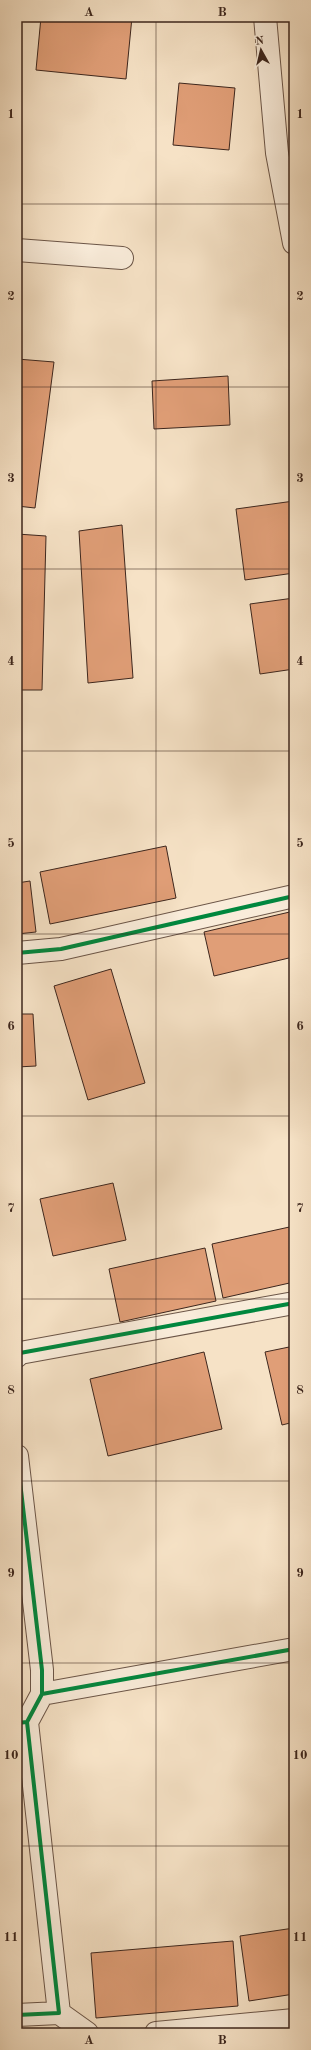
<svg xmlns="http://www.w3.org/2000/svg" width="311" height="2050" viewBox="0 0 311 2050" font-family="'Old Standard TT',serif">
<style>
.building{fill:#e09e77;stroke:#3d261d}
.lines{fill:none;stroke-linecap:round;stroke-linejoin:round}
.street-casing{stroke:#6b5547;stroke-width:24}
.street{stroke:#f9ecda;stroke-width:22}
.cycleway-casing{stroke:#f9ecda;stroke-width:6}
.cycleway{stroke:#00873e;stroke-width:4}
.grid{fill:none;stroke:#3d261d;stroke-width:1;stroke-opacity:0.55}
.neatline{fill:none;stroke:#3d261d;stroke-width:1.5}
.grid-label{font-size:13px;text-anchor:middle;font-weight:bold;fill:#3d261d}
</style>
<rect width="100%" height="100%" fill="#f6e2c6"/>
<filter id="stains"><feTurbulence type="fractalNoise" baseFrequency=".005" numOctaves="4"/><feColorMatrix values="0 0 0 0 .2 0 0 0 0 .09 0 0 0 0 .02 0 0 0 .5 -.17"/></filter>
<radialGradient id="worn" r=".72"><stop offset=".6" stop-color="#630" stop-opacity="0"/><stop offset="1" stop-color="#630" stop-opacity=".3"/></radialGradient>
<path class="building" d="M41,17H132L126,79L36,70Z
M17,25H20L17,59Z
M179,83L235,88L229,150L173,145Z
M17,359L54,362L35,508L17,506Z
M228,376L230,425L154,429L152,381Z
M294,501V573L245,580L236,509Z
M122,525L133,678L88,683L79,531Z
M17,534L46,536L42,690H17Z
M294,598V669L260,674L250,604Z
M166,846L176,898L50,924L40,872Z
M30,881L36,932L17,934V883Z
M294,911V962L293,957L214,976L204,932Z
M111,969L145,1083L88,1100L54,986Z
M17,1014H33L36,1066L17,1067Z
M113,1183L126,1240L53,1256L40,1199Z
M294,1226V1282L223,1298L212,1244Z
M205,1248L216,1301L120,1322L109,1269Z
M294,1346V1422L282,1425L265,1352Z
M204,1352L222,1429L108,1456L90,1379Z
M294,1928V1994L249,2001L240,1936Z
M233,1941L238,2006L96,2018L91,1953Z"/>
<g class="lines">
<defs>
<path id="street" d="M265,17L277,153L294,243
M17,250L122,258
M17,953L61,949L294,896
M17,1356L20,1353L294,1303
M17,1456L42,1670V1694L27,1722L17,1723
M42,1694L294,1649
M59,2013L87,2033
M17,2015L59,2013L27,1722
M156,2033L294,2020"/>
</defs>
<use href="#street" class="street-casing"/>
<use href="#street" class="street"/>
<defs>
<path id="cycleway" d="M17,953L61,949L294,896
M17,1356L20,1353L294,1303
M17,1456L42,1670V1694L27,1722L17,1723
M42,1694L294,1649
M17,2015L59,2013L27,1722"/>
</defs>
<use href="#cycleway" class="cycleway-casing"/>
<use href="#cycleway" class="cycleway"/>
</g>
<path class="grid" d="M156,17V2033M17,204H294M17,387H294M17,569H294M17,751H294M17,934H294M17,1116H294M17,1299H294M17,1481H294M17,1663H294M17,1846H294"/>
<rect width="311" height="2050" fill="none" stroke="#f6e2c6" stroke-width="44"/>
<g transform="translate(261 50) rotate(352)" stroke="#f9ecda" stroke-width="3" paint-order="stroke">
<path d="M0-3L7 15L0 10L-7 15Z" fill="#3d261d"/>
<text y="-6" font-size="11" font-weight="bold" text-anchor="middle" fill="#3d261d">N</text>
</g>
<rect x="22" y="22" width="267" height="2006" class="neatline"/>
<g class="grid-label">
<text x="89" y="16">A</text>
<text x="222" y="16">B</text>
<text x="11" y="118">1</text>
<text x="300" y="118">1</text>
<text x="11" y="300">2</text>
<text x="300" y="300">2</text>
<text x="11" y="482">3</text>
<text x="300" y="482">3</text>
<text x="11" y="665">4</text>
<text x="300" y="665">4</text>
<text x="11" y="847">5</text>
<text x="300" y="847">5</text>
<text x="11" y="1030">6</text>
<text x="300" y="1030">6</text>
<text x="11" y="1212">7</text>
<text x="300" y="1212">7</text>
<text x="11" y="1394">8</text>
<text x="300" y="1394">8</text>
<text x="11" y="1577">9</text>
<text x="300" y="1577">9</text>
<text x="11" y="1759">10</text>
<text x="300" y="1759">10</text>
<text x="11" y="1941">11</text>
<text x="300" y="1941">11</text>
<text x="89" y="2044">A</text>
<text x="222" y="2044">B</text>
</g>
<rect width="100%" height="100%" filter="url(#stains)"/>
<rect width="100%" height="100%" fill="url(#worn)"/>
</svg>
